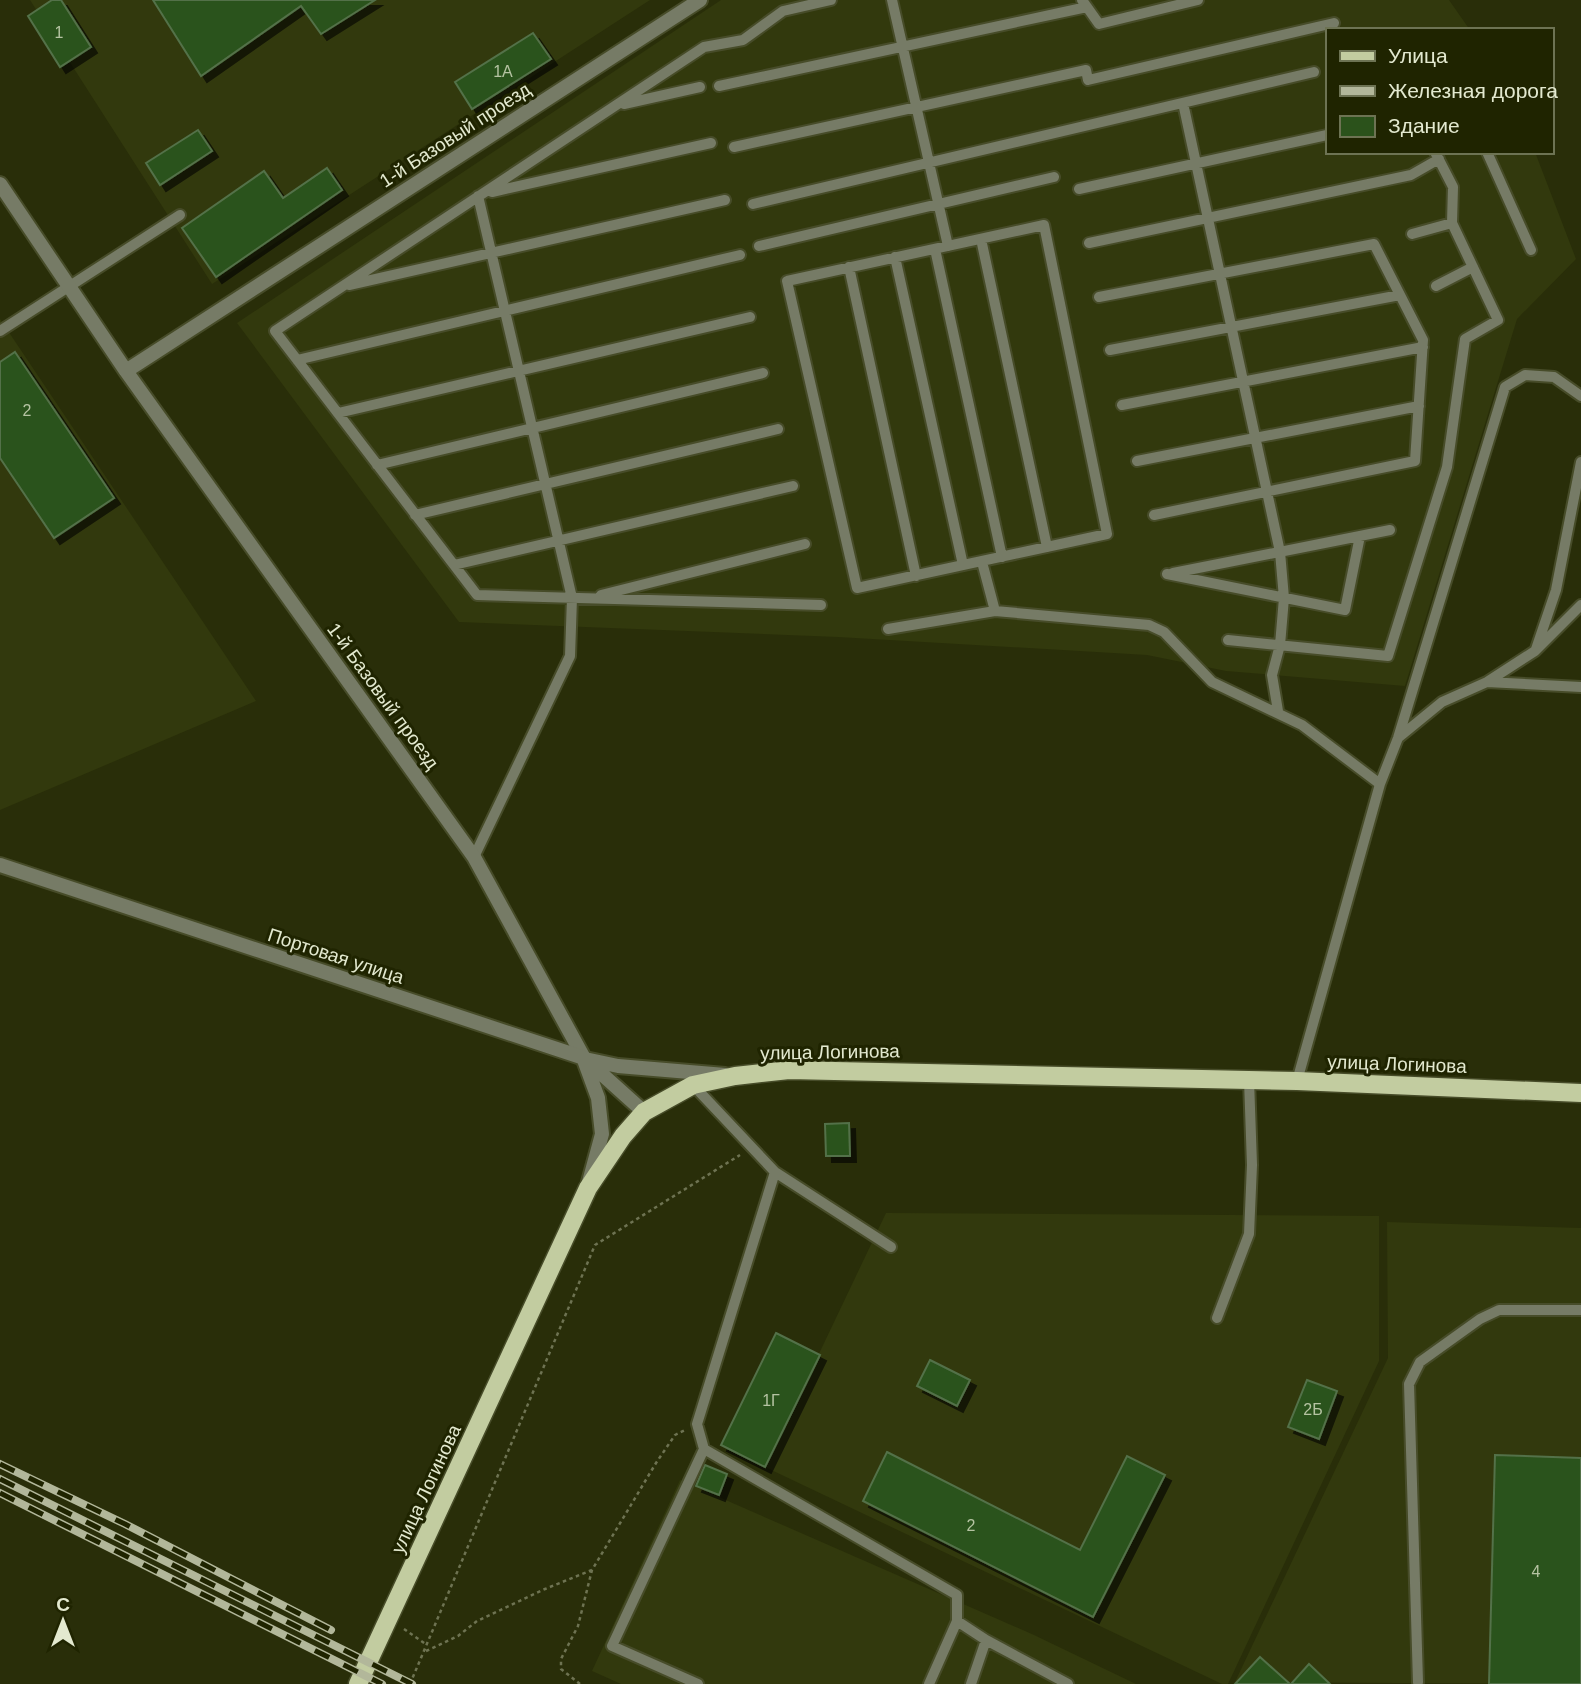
<svg xmlns="http://www.w3.org/2000/svg" width="1581" height="1684" viewBox="0 0 1581 1684" font-family="Arial,sans-serif">
<style>
.built{fill:#32390d}
.building{fill:#2b521b;stroke:#537148;stroke-width:2;filter:url(#shadow)}
.lines{fill:none;stroke-linecap:round;stroke-linejoin:round}
.service-casing{stroke:#474c29;stroke-width:14}
.minor-casing{stroke:#474c29;stroke-width:18}
.tertiary-casing{stroke:#474c29;stroke-width:18}
.primary-casing{stroke:#474c29;stroke-width:21}
.path{stroke:#6e7352;stroke-width:2.5;stroke-dasharray:3.5 3.5;stroke-linecap:butt}
.service{stroke:#767b66;stroke-width:10}
.minor{stroke:#767b66;stroke-width:14}
.tertiary{stroke:#767b66;stroke-width:14}
.primary{stroke:#c2cca0;stroke-width:18}
.rail-casing{stroke:#b2b79a;stroke-width:8}
.rail{stroke:#1f2400;stroke-width:5;stroke-dasharray:16;stroke-linecap:butt}
.labels{text-anchor:middle;dominant-baseline:central;stroke-width:6;stroke-linejoin:round;paint-order:stroke}
.number-label{font-size:16px;fill:#b5c3a2}
.street-label{font-size:19px;fill:#e3e9cf;stroke:#1f2400}
</style>
<defs>
<filter id="shadow"><feDropShadow dx="6" dy="6" stdDeviation="0" flood-color="#0009"/></filter>
</defs>
<rect width="100%" height="100%" fill="#292e09"/>
<path class="built" d="M30,0H650L212,284Z
M721,0H1449L1470,30H1327V152H1535L1576,259L1517,319L1405,686L1226,671L1147,655L838,637L459,622L237,323Z
M0,319L256,701L0,810Z
M886,1213L1379,1216V1361L1228,1684H1222L765,1467Z
M1387,1222L1581,1228V1684L1235,1682L1388,1358Z
M680,1480L1034,1635L1136,1684H621L592,1671Z"/>
<path class="building" d="M52,0H61L91,47L60,67L28,16Z
M153,0H375L321,34L301,6L201,76Z
M533,33L551,59L472,109L455,82Z
M198,130L212,151L160,185L146,163Z
M327,168L342,190L216,277L182,228L264,171L283,198Z
M15,352L114,498L54,538L0,458V362Z
M849,1123L850,1156H826L825,1124Z
M776,1333L820,1355L765,1467L721,1445Z
M930,1360L970,1380L957,1406L917,1386Z
M1307,1380L1337,1391L1319,1439L1288,1427Z
M887,1452L1080,1550L1127,1456L1165,1475L1093,1617L863,1501Z
M1495,1455L1581,1458V1684H1489Z
M705,1465L727,1474L719,1495L696,1486Z
M1260,1657L1290,1684H1235Z
M1309,1664L1330,1684H1291Z"/>
<g class="lines">
<defs>
<path id="service" d="M892,0L948,246
M1082,0L1099,24L1198,0
M719,86L1087,7
M1183,103L1280,552L1284,598L1280,645L1272,675L1278,711
M624,104L700,87
M734,147L1086,70L1088,80L1334,23
M1487,152L1531,250
M1079,189L1327,135
M492,192L711,143
M753,204L1314,72
M1044,225L1107,534L857,588L787,281Z
M1412,234L1452,223
M981,239L1047,547
M1089,243L1411,175L1439,159
M759,246L1054,177
M935,249L1002,557
M895,257L963,565
M849,267L916,576
M349,285L725,200
M1436,286L1473,267
M1099,297L1374,244L1423,340L1415,461L1154,515
M0,331L180,215
M1110,350L1400,295
M297,360L740,255
M1122,405L1423,347
M338,413L750,317
M1137,461L1419,406
M377,465L763,373
M415,515L778,429
M982,562L995,611
M454,565L793,486
M1173,573L1390,530
M1167,574L1345,610L1360,536
M601,595L805,544
M821,605L477,595L275,331L704,47L743,40L783,11L831,0
M888,629L995,611L1149,625L1164,632L1212,682L1302,725L1380,784
M1228,640L1388,656L1447,467L1465,339L1498,320L1452,223L1453,187L1435,152
M1536,649L1556,590L1581,462
M1487,682L1581,687
M1398,738L1442,702L1487,682L1535,651L1581,605
M474,857L570,656L572,598L478,196
M1297,1081L1380,784L1398,738L1505,387L1525,375L1554,377L1581,396
M693,1085L775,1172
M1217,1318L1249,1234L1252,1165L1249,1080
M704,1449L957,1595V1621
M986,1640L1068,1684
M1418,1682L1409,1384L1420,1362L1480,1319L1499,1310H1581
M698,1684L612,1646L704,1449L697,1424L775,1172L891,1247
M929,1684L957,1621L986,1640L971,1684"/>
<path id="minor" d="M0,184L126,371L474,857L584,1058
M126,371L700,0"/>
<path id="tertiary" d="M0,865L584,1058L644,1112
M585,1059L618,1066L725,1075
M584,1060L598,1098L602,1134L589,1182"/>
<path id="primary" d="M358,1684L588,1188L623,1136L644,1112L693,1085L735,1076L789,1070L1297,1081L1581,1093"/>
</defs>
<use href="#service" class="service-casing"/>
<use href="#minor" class="minor-casing"/>
<use href="#tertiary" class="tertiary-casing"/>
<use href="#primary" class="primary-casing"/>
<path class="path" d="M404,1629L427,1645
M426,1651L458,1636L477,1621L545,1589L592,1570
M410,1684L595,1245L740,1155
M580,1684L561,1669V1659L578,1626L592,1570L656,1463L675,1435L685,1430"/>
<use href="#service" class="service"/>
<use href="#minor" class="minor"/>
<use href="#tertiary" class="tertiary"/>
<use href="#primary" class="primary"/>
<defs>
<path id="rail" d="M0,1464L125,1524L331,1630
M0,1479L412,1684
M0,1493L382,1684"/>
</defs>
<use href="#rail" class="rail-casing"/>
<use href="#rail" class="rail"/>
</g>
<g class="labels">
<g class="number-label">
<text x="59" y="32">1</text>
<text x="503" y="71">1А</text>
<text x="27" y="410">2</text>
<text x="771" y="1400">1Г</text>
<text x="1313" y="1409">2Б</text>
<text x="971" y="1525">2</text>
<text x="1536" y="1571">4</text>
</g>
<g class="street-label">
<text transform="translate(455 135) rotate(-33)">1-й Базовый проезд</text>
<text transform="translate(383 696) rotate(54)">1-й Базовый проезд</text>
<text transform="translate(336 956) rotate(18)">Портовая улица</text>
<text transform="translate(830 1052) rotate(-1)">улица Логинова</text>
<text transform="translate(1397 1064) rotate(2)">улица Логинова</text>
<text transform="translate(426 1489) rotate(-65)">улица Логинова</text>
</g>
</g>
<rect x="1326" y="28" width="228" height="126" fill="#1f2400" stroke="#6d7353" stroke-width="2"/>
<rect x="1340" y="51" width="35" height="10" fill="#c2cca0" stroke="#6d7353" stroke-width="2"/>
<text x="1388" y="63" font-size="21" fill="#e3e9cf">Улица</text>
<rect x="1340" y="86" width="35" height="10" fill="#b2b79a" stroke="#6d7353" stroke-width="2"/>
<text x="1388" y="98" font-size="21" fill="#e3e9cf">Железная дорога</text>
<rect x="1340" y="116" width="35" height="21" fill="#2b521b" stroke="#6d7353" stroke-width="2"/>
<text x="1388" y="133" font-size="21" fill="#e3e9cf">Здание</text>
<g transform="translate(63 1621)" stroke="#1f2400" stroke-width="5" paint-order="stroke">
<path d="M0-5L12 26L0 18L-12 26Z" fill="#e3e9cf"/>
<text y="-10" font-size="19" font-weight="bold" text-anchor="middle" fill="#e3e9cf">С</text>
</g>
</svg>
